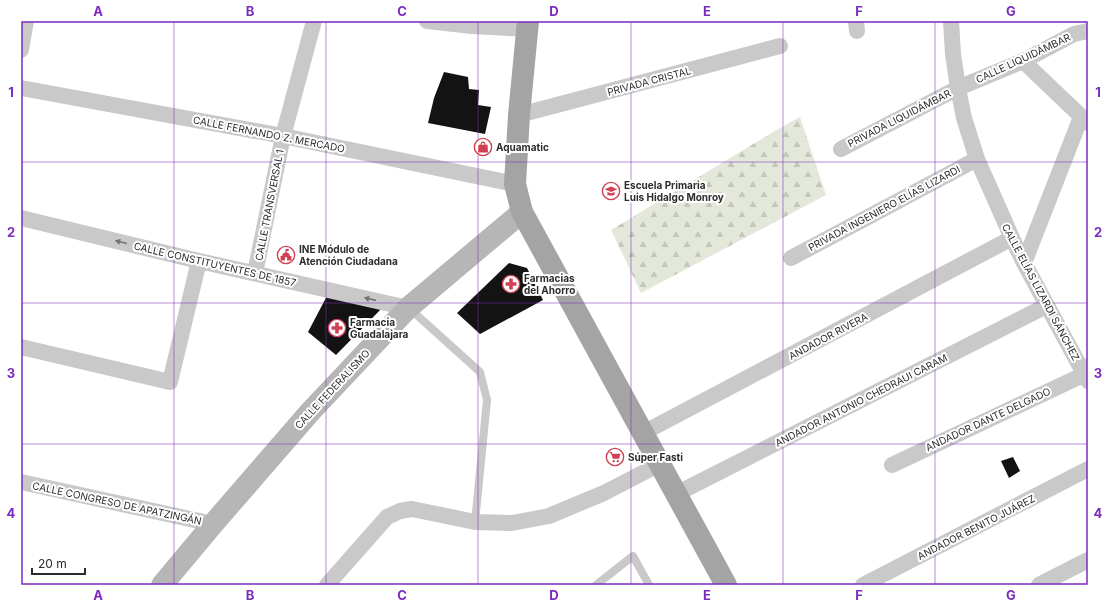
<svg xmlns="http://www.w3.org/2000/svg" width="1109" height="606" viewBox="0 0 1109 606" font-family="Inter,sans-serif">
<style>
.forest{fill:url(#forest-firs)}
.building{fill:#131313}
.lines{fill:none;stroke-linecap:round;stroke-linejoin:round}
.service{stroke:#c9c9c9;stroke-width:8}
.minor{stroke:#c9c9c9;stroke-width:16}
.secondary{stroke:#b6b6b6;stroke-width:22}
.primary{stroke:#a4a4a4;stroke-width:22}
.oneway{fill:#737373}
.grid{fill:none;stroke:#7b2cbf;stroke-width:1;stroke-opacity:0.55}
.labels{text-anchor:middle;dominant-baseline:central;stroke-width:4;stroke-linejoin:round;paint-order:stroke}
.street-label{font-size:10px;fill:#2c2c2c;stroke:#fff}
.poi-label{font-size:10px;font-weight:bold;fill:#2c2c2c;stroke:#fff;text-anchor:start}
.neatline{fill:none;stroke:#7b2cbf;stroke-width:1.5}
.grid-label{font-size:13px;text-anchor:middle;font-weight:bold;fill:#7b2cbf}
</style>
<defs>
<pattern id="forest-firs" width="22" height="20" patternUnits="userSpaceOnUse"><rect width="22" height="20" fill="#e3e8db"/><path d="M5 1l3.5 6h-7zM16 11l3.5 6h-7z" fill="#c3c7bc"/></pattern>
</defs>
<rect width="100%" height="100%" fill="#fff"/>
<path class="forest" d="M800,117L826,195L641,293L611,230L773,132Z"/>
<path class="building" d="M444,72L468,77L469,89L479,90L478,105L491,107L485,134L428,123L434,98Z
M509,263L527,268L543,300L480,334L457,313Z
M329,292L386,304L336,355L308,332Z
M1013,457L1020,471L1009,478L1001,461Z"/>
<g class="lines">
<path class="service" d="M409,308L480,372L487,400L475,522
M596,585L633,556L649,585"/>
<path class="minor" d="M427,21L472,26L528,29
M856,21L857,31
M951,21L953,54L958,88L964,118L977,159L1012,238L1024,263L1088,381
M21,50L26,21
M1023,61L1088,123
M21,88L283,136L515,184
M519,115L780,46
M841,149L958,88L1023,61L1074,34L1088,31
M21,218L199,261L408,308
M791,258L977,159
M1024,263L1081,117
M255,273L283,136L314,21
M21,347L170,382L199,261
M643,433L1012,238
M892,465L1085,374L1088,366
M21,482L213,524
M676,494L1046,306
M327,585L387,517L400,511L412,509L475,522L512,523L549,516L604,493L660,464
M863,585L1088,469
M1039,585L1088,560"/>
<path class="secondary" d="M162,585L213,524L310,412L408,308L522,212"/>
<path class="primary" d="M528,21L519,115L515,184L522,212L726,585"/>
</g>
<defs><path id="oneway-solid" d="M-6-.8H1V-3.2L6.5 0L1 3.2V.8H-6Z"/></defs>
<g class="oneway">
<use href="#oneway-solid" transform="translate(121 242) rotate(-166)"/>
<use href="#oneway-solid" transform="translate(370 299) rotate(-167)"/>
</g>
<path class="grid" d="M174,21V585M326,21V585M478,21V585M631,21V585M783,21V585M935,21V585M21,162H1088M21,303H1088M21,444H1088"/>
<defs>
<symbol id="shop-ring" viewBox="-11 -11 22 22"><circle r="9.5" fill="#fff" stroke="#d14054" stroke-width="1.5"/><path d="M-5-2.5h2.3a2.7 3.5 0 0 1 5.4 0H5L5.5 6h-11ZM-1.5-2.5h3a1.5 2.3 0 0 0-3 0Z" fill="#d14054"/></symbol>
<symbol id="school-ring" viewBox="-11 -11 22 22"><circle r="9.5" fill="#fff" stroke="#d14054" stroke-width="1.5"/><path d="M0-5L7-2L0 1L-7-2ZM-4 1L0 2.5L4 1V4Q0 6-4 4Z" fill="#d14054"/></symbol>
<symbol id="civic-ring" viewBox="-11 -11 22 22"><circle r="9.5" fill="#fff" stroke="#d14054" stroke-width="1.5"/><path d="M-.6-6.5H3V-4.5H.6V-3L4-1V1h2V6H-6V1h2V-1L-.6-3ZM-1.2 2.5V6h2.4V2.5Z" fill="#d14054"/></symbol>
<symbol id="pharmacy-ring" viewBox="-11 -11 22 22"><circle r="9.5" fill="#fff" stroke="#d14054" stroke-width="1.5"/><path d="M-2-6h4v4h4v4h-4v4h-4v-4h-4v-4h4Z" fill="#d14054"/></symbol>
<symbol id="supermarket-ring" viewBox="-11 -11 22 22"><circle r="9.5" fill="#fff" stroke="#d14054" stroke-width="1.5"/><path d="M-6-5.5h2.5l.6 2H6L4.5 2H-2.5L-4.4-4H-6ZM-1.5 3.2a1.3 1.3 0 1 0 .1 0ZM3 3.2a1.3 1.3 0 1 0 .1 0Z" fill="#d14054"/></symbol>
</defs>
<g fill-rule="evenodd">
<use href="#shop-ring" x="473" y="137" width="20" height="20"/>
<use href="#school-ring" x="601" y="181" width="20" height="20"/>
<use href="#civic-ring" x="276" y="245" width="20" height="20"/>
<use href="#pharmacy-ring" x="501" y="274" width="20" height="20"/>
<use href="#pharmacy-ring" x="327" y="318" width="20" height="20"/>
<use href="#supermarket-ring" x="605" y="447" width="20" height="20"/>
</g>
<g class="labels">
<g class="street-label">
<text transform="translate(1023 58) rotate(-25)">CALLE LIQUIDÁMBAR</text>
<text transform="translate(649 81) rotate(-15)">PRIVADA CRISTAL</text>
<text transform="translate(899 118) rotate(-27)">PRIVADA LIQUIDÁMBAR</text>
<text transform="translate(269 134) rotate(11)">CALLE FERNANDO Z. MERCADO</text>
<text transform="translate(269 205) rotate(-79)">CALLE TRANSVERSAL 1</text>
<text transform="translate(884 208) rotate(-28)">PRIVADA INGENIERO ELÍAS LIZARDI</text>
<text transform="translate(215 264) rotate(13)">CALLE CONSTITUYENTES DE 1857</text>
<text transform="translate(1041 292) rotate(62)">CALLE ELÍAS LIZARDI SÁNCHEZ</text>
<text transform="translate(828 336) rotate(-28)">ANDADOR RIVERA</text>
<text transform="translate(332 389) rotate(-47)">CALLE FEDERALISMO</text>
<text transform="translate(861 400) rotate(-27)">ANDADOR ANTONIO CHEDRAUI CARAM</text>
<text transform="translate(988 419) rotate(-25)">ANDADOR DANTE DELGADO</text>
<text transform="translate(117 503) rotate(12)">CALLE CONGRESO DE APATZINGÁN</text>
<text transform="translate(976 527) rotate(-27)">ANDADOR BENITO JUÁREZ</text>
</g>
<g class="poi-label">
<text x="496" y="147">Aquamatic</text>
<text x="624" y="185">Escuela Primaria<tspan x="624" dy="12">Luis Hidalgo Monroy</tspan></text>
<text x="299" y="249">INE Módulo de<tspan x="299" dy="12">Atención Ciudadana</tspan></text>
<text x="524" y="278">Farmacias<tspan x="524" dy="12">del Ahorro</tspan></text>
<text x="350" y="322">Farmacia<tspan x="350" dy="12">Guadalajara</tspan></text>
<text x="628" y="457">Súper Fasti</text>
</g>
</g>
<rect width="1109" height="606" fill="none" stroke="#ffffff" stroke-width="44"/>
<path d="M32 568v6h53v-6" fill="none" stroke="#2c2c2c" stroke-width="2"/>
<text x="38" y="568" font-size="12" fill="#2c2c2c" stroke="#ffffff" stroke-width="3" paint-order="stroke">20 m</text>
<rect x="22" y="22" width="1065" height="562" class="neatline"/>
<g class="grid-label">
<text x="98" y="16">A</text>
<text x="250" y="16">B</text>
<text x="402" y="16">C</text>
<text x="554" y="16">D</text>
<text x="707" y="16">E</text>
<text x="859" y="16">F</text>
<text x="1011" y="16">G</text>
<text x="11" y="97">1</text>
<text x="1098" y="97">1</text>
<text x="11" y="237">2</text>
<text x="1098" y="237">2</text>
<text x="11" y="378">3</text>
<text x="1098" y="378">3</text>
<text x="11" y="518">4</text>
<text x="1098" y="518">4</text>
<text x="98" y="600">A</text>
<text x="250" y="600">B</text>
<text x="402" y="600">C</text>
<text x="554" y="600">D</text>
<text x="707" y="600">E</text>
<text x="859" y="600">F</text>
<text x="1011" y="600">G</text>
</g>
</svg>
